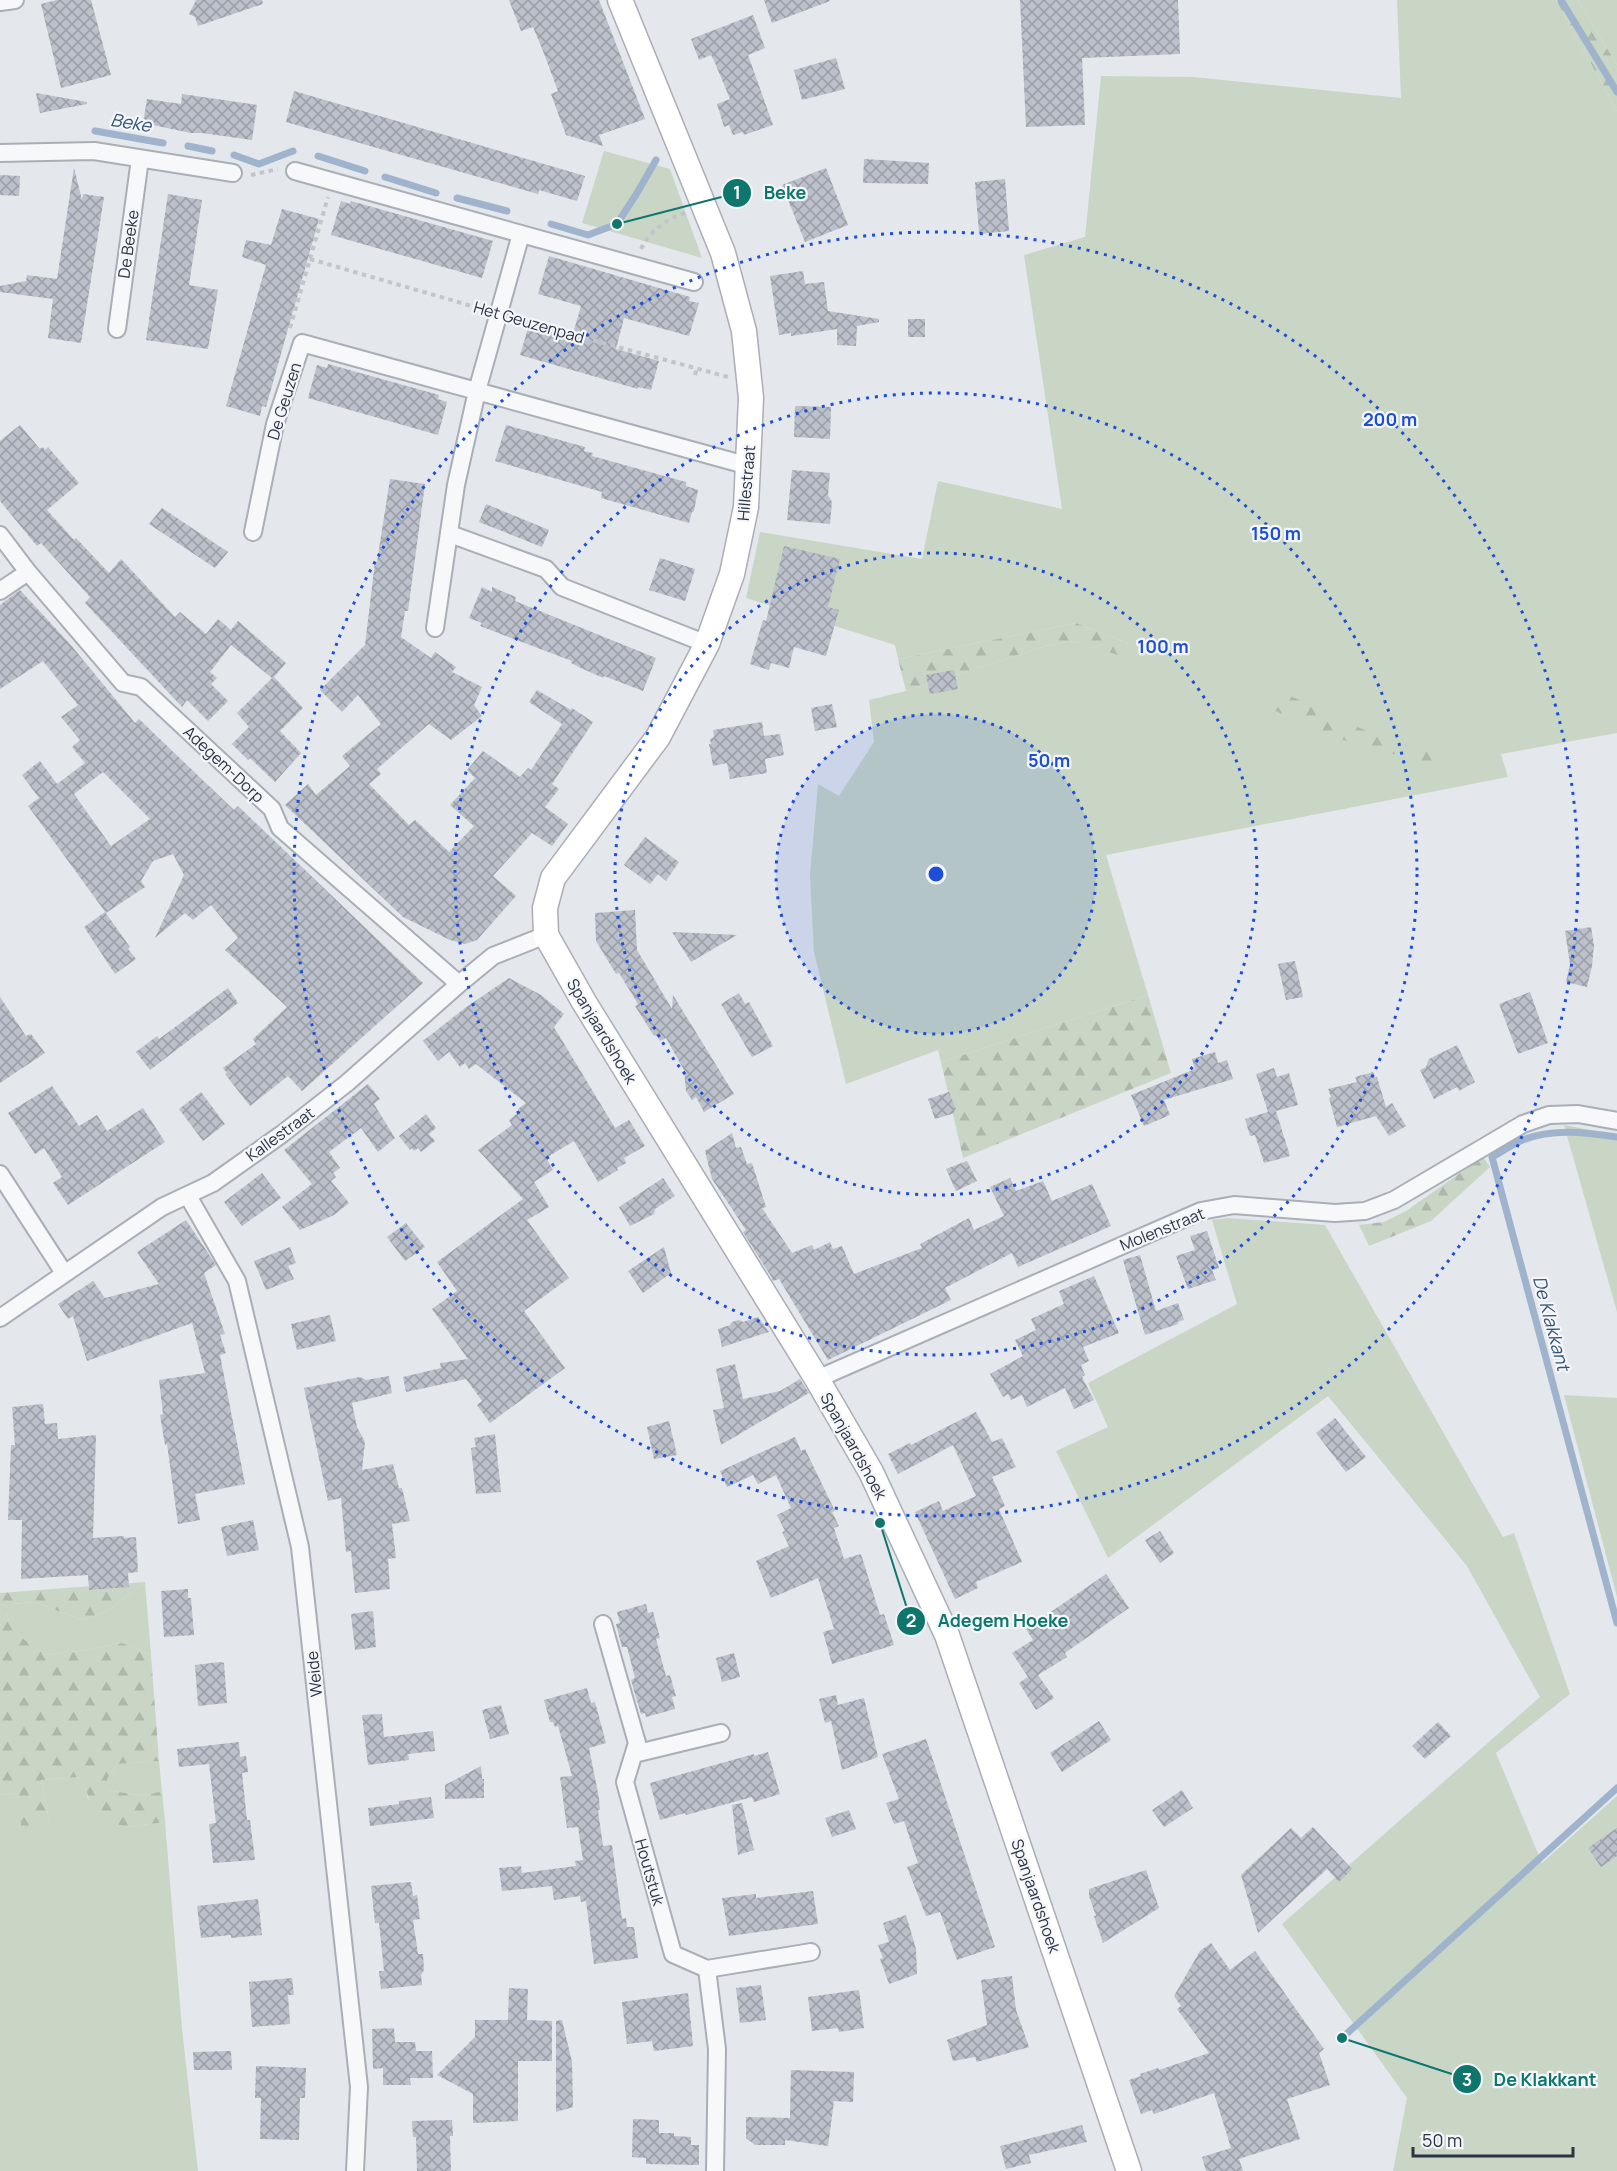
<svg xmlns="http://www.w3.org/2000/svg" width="1617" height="2171" viewBox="0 0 1617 2171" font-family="Manrope,sans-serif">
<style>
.green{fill:#c9d6c5}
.forest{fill:url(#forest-firs)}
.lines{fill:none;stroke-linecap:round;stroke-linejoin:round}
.stream{stroke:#9fb4cc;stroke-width:7}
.building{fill:url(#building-cross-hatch);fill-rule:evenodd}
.street-casing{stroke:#a9aeb7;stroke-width:20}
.secondary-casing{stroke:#a9aeb7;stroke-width:27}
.path{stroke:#c2c5cb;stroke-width:4;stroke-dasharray:4.5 4.5;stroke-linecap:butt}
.street{stroke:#f7f8fa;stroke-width:16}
.secondary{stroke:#fff;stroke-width:24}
.ring{fill:none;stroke:#1d4ed8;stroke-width:3;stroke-dasharray:3 6}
.labels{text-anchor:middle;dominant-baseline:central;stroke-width:4.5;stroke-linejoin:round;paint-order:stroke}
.street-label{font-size:16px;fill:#2b3445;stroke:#f4f6f9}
.water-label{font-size:18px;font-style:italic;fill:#34527a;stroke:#f4f6f9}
.centre{fill:#1d4ed8;stroke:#f4f6f9;stroke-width:3}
.ring-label{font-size:18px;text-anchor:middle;font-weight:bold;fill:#1d4ed8;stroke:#f4f6f9;stroke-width:4.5;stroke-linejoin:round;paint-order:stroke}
.leader{fill:none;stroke:#0f766e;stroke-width:2}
.callout-dot{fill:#0f766e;stroke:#f4f6f9;stroke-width:2}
.mark-label{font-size:18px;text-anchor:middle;font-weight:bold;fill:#fff}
.callout-label{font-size:18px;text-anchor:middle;font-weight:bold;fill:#0f766e;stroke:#f4f6f9;stroke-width:4.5;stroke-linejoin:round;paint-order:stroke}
</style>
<defs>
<pattern id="forest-firs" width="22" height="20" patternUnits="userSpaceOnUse" patternTransform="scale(1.5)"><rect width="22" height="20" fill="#c9d6c5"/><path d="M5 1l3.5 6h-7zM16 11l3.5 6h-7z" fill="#adb8ab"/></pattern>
<pattern id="building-cross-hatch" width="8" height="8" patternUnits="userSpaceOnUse" patternTransform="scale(1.5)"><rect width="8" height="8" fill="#bbc0ca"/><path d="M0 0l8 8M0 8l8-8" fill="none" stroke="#989da6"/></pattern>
</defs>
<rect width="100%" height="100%" fill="#e4e7ec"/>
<path class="green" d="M1397,0H1556L1617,111V733L1501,754L1508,777L1106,855L1148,995L941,1062L938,1050L846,1084L814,952L810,875L818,784L839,796L874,742L869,700L906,691L1049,645L1074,641L1124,656L1128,643L1076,623L898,659L895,645L746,598L760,532L922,559L938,481L1062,509L1024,255L1085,237L1101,76L1193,77L1401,98Z
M1578,0H1617V65Z
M604,151L670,169L702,258L582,223Z
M1564,1125L1617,1135V1312Z
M1227,1218L1325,1225L1503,1537L1514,1533L1570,1694L1496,1753L1542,1863L1617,1796V2171H1393L1407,2098L1282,1924L1540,1697L1467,1566L1328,1396L1108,1558L1056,1451L1108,1427L1088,1383L1237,1304L1212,1220Z
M1564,1395L1617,1398V1597Z
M145,1582L151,1655L122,1643L89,1650L45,1655L13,1632L6,1612L12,1604L34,1602L82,1620L108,1611Z
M159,1761L162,1791L144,1796L107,1790V1779L117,1764Z
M83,1777L88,1799L127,1827L165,1822L182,2029L198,2171H0V1795L19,1793L50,1824L41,1780Z"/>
<path class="forest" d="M1556,0H1578L1617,65V111Z
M1076,623L1128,643L1124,657L1074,641L1049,645L906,691L898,659Z
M1278,693C1299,697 1318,710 1338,719C1371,733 1405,746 1440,755L1432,764L1351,743L1273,710L1274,699Z
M1148,995L1171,1073L963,1158L941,1062Z
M1483,1157L1490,1167L1431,1221L1369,1246L1359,1225L1384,1222L1406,1211Z
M145,1582L108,1611L82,1620L34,1602L12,1604L6,1613L14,1632L45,1655L89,1650L122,1643L151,1655L159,1761L117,1764L107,1779V1790L144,1796L162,1791L165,1822L127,1827L95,1818L82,1777L41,1780L50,1824L21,1827L19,1793L0,1795V1593Z"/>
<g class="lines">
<path class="stream" d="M1561,0L1617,92
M95,131L163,143
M188,146L212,151
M234,155L259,164L293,151
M318,156L365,171
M385,177L436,193
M457,198L507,211
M551,224L588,235L617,224L637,193L656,160
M1617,1137C1585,1132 1551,1128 1520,1141C1510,1146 1501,1152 1492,1157L1617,1623
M1342,2038L1617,1788"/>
</g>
<path class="building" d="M57,0H91L111,75L61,88L41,4Z
M196,0H262L263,4L198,26L195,17L189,14Z
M509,0H599L645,119L599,135L603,146L566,135L551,94L558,91L543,51L533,27L521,31Z
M764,0H829L830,1L772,23Z
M1020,0H1178L1180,54L1082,58L1085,125L1026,127Z
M753,15L765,48L748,55L773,125L744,135L743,132L733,135L729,125L724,127L717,104L730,99L715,63L711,55L699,60L691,39Z
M836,58L845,89L802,100L794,70Z
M294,91L585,176L577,201L539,190L538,194L286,122Z
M36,93L87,102V104L40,113Z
M182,94L257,105L252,140L202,133H191L143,123L147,99L181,104Z
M864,159L929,163L928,184L863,183Z
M74,168L82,200L83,194L104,197L81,343L48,338L53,299L0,292V286L26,281L27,275L57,279Z
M826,168L848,225L805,242L782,185Z
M0,175L20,176L19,196L0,195Z
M1005,179L1009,231L979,234L975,182Z
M168,194L202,200L189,285L218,290L208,349L146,340Z
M341,201L350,204L351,201L493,241L482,278L331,235Z
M282,209L319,219L266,407L262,406L260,416L226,406L266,265L242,257L246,240L271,245Z
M549,256L690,297L689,301L699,303L689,336L624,318L616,349L659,361L651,390L638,387V389L520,355L529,325L572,337L581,306L538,294Z
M803,271L805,284L824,282L828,311L879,319V322L857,326L856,346L837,345V329L791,336V333L779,335L770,276Z
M908,319H925V337H908Z
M328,364L439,395L438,399L447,402L438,435L308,398L317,365L327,368Z
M795,406L831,407L830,439L794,437Z
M20,425L40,449L43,447L45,450L48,447L79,483L47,510L74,540L76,538L109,573L121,559L175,617L180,612L206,634L218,619L231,630L238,621L286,663L274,677L303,708L280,731L301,753L275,782L250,758L248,760L232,744L249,727L237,713L272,678L231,645L210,672L217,678L211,684L228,701L208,721L187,700L182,707L85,603L90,597L41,543L37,546L0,501V441Z
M506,425L585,447L584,451L593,453L592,456L686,482V486L698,490L694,511L692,512L689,523L601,498L602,492L495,461Z
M792,470L830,473L828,495L832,502L830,524L787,520Z
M390,479L425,484L408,611H405L401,637L431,658L435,652L456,667L452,672L482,687L474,705L482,716L451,740L429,724L377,769L381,774L369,784L409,825L415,820L449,852L474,826L450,805L475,778L467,770L483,751L520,777L528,768L531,770L562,724L529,702L537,690L571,710L572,708L593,722L552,784L559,789L545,807L568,824L552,846L532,833L493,876L516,896L477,940L465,944L450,940L403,917L285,805L308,784L316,795L350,766L342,756L381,724L358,695L342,712L320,690L365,645L375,562H377Z
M486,504L549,530L542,547L479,522Z
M162,508L228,552L215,568L149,524Z
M784,546L840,559L828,607L839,610L826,656L794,647L789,668L771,663L769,670L750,664L763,620L766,621Z
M660,558L695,569L685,601L649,590Z
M482,587L492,592V587L516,597L515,601L656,658L643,691L604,676L603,678L583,669L571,663L572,661L480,626L482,623L469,618Z
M20,590L70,644L135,723L139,719L234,810L238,806L423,983L302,1091L288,1076L250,1106L225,1074L227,1073L223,1068L256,1044L253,1039L287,1007L225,950L238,938L211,905L193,920L185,913L155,938L184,875L173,854L153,861L141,881L145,887L106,913L28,806L39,798L22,775L40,761L57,784L85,763L72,747L80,740L61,717L78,705L43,661L0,689V605ZM103,772L150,819L111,846L74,794Z
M954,670L958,689L930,694L926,675Z
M832,704L837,727L815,731L811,708Z
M762,722L764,736L780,734L784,755L765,759L767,773L730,779L727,763L713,766L709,744H711L710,739L714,737L713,730Z
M645,837L679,862L666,881L658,874L650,884L624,865Z
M635,910L637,950L672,1009L673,995L734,1094L704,1112L696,1097L692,1100L686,1091L684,1070L666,1038L660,1041L656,1035L654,1036L635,1006L638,1004L619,973L616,974L596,941L595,913Z
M105,912L130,947L128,949L136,959L115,974L84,927Z
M1591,927L1594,945L1592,966L1587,987L1566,982L1570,964L1565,931Z
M672,932L737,935L691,962Z
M1295,961L1303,997L1286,1000L1278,964Z
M509,978L541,995L564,1014L554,1027L615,1128L629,1120L645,1146L624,1158L626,1163L617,1168L618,1170L598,1182L574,1141L546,1158L553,1170L534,1182L549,1207L527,1220L569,1278L524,1311L565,1368L490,1423L477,1405L482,1401L466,1379L406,1392L403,1377L441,1368L440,1363L468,1359L432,1309L457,1291L437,1262L523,1199L478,1150L512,1125L509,1120L520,1111L518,1109L526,1103L476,1064L469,1069L465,1063L460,1067L449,1052L438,1061L423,1041L465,1008Z
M228,988L238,1003L150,1070L136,1052L157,1036L159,1039Z
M1530,992L1548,1043L1518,1054L1499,1004Z
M739,993L745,1004L749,1002L773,1046L752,1057L721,1004Z
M0,997L26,1036L31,1034L45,1053L0,1083Z
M1457,1045L1475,1082L1459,1091L1457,1087L1434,1099L1420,1070L1426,1067L1429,1059Z
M1215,1052L1218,1063L1227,1060L1233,1079L1164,1100L1170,1115L1144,1126L1131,1095L1195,1069L1192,1059Z
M1274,1068L1277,1077L1289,1073L1298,1105L1276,1111L1290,1156L1264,1163L1255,1135L1250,1136L1245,1119L1268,1112L1256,1074Z
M1373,1072L1375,1077H1377L1386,1107L1392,1103L1406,1126L1389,1136L1376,1116L1337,1127L1329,1098L1331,1097L1328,1089L1357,1082L1355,1077Z
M368,1084L380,1099L374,1104L395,1138L378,1152L361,1128L329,1152L340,1168L333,1173L336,1177L331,1181L349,1203L334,1215L300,1230L282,1207L312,1184L284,1150Z
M52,1086L79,1126L97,1115L107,1131L143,1108L165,1142L68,1205L53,1183L62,1177L44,1148L35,1154L8,1113Z
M201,1092L225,1124L203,1141L179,1109Z
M949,1092L956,1109L954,1110L955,1113L935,1119L928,1099Z
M426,1114L436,1128L429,1134L435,1141L421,1152L418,1148L414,1151L412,1148L410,1150L399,1136Z
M732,1133L736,1148L741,1147L747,1164L752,1163L766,1207L762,1208L792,1253L812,1245L814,1250L830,1242L833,1249L842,1246L854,1274L922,1248L920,1244L969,1218L974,1230L1004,1216L990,1187L1010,1178L1016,1191L1043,1181L1052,1201L1092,1184L1111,1226L1018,1267L1012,1253L945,1288L951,1300L828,1360L779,1279L773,1281L772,1278L743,1232L746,1230L712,1179L705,1151Z
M967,1161L977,1181L956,1191L946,1169Z
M262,1173L281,1198L242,1226L224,1202Z
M663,1178L675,1196L655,1209L654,1214L630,1226L619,1207Z
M186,1220L216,1265L204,1273L225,1334L220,1335L226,1353L220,1355L245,1484L195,1494L200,1520L178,1524L167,1444L165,1445L160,1415L163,1414L159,1380L205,1373L192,1323L87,1361L73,1316L68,1319L58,1304L93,1281L105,1298L159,1284L137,1252Z
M406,1223L425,1247L405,1261L387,1237Z
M1207,1231L1219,1268L1212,1270L1216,1280L1188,1289L1176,1256L1195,1250L1190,1236Z
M290,1247L296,1263L288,1266L294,1279L266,1290L254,1261Z
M664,1247L671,1273L643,1293L628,1271Z
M1140,1255L1156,1311L1178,1303L1184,1320L1177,1322L1178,1324L1145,1335L1123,1260Z
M1094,1276L1119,1333L1083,1347L1089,1361L1081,1365L1085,1375L1082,1377L1094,1400L1074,1409L1065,1388L1027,1407L1022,1395L1011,1400L1008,1394L1003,1397L990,1374L1023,1356L1015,1340L1036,1330L1031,1319L1064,1304L1059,1291Z
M330,1315L336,1341L297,1350L291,1324Z
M758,1317L769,1332L722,1347L718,1329L730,1325L732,1322L739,1320L743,1322Z
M735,1364L743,1399L780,1391L800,1379L809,1393L721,1445L713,1410L724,1408L716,1369Z
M389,1376L392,1393L352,1403L357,1427L365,1442L362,1470L393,1464L399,1488H402L410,1521L392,1524L396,1558L388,1559L390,1589L355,1593L351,1551L346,1552L341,1498L328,1501L304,1388L360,1377L366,1380Z
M43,1404L45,1424L57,1423L58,1439L96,1435L93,1538L124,1536V1538L136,1537L138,1572L128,1573L129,1587L89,1590L88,1575L21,1579L22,1520H8L11,1445H15L12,1407Z
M976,1412L992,1442L1002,1438L1016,1467L992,1477L1005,1506L999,1509L1022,1562L976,1582L978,1588L955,1599L915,1512L939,1501L943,1511L976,1496L953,1445L898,1474L888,1454L910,1443L911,1445Z
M1335,1418L1366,1457L1346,1472L1316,1433Z
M669,1421L677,1455L654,1459L647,1427Z
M495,1434L501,1492L476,1494L471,1448L476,1447L474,1438Z
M795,1437L801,1451L805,1449L835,1511L832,1512L839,1526L834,1528L844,1559L861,1554L880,1615L884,1614L894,1645L832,1664L823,1632L834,1629L818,1578L771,1598L756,1561L789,1546L782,1532L785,1531L777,1515L791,1508L776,1475L758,1484L753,1475L727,1487L720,1471Z
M253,1520L259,1550L227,1556L221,1527Z
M1160,1531L1174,1553L1160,1563L1145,1540Z
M1106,1574L1129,1608L1065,1653L1067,1657L1038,1675L1054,1698L1036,1710L1019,1683L1028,1677L1012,1653L1033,1640L1026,1629Z
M188,1589V1598H191L194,1635L164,1637L161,1591Z
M646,1604L648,1613L653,1612L660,1638L656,1639L666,1676L670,1675L676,1696L672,1697L675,1709L646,1717L645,1713L641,1714L631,1680L635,1678L627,1647H622L616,1624L620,1623L617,1612Z
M373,1611L376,1647L355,1650L351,1614Z
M734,1653L740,1677L722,1682L716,1658Z
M220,1662L224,1663L227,1703L198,1706L195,1665Z
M587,1688L591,1703L595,1702L606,1743L589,1748L599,1798L600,1810H598L603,1846L612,1845L622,1919L626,1918L627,1927H634L638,1958L594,1964L586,1901L581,1902L580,1896L554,1900L552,1886L502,1891L499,1868L521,1866L522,1873L576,1866L575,1861L583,1860L578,1827L567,1828L560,1777L572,1776L558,1726L555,1727L553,1722H550L544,1700Z
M836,1695L838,1705L864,1698L878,1757L842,1770L831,1721L825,1723L819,1699Z
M501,1705L509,1734L490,1739L482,1710Z
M382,1714L384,1737L433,1731L435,1751L408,1754L409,1760L368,1765L362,1715Z
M1099,1721L1111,1740L1062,1772L1050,1753Z
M1438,1722L1451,1736L1425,1759L1412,1746Z
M926,1739L995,1947L957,1960L940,1912L926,1916L907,1867L918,1863L904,1821L894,1824L886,1803L899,1799L882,1754Z
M239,1742L240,1757L246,1756L248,1772L242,1773L247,1820H250L255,1860L213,1863L209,1824L216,1823L209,1764L179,1767L177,1749Z
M768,1752L780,1794L754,1802L752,1797L686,1815L685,1813L660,1820L650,1783L754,1754V1756Z
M481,1766L482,1779H484V1798L445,1799V1785Z
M1182,1790L1193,1808L1164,1827L1152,1810Z
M431,1797L434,1818L370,1826L368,1808L399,1804V1801Z
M742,1803L754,1850L738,1855L732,1805Z
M849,1810L856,1829L832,1837L825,1818Z
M1313,1827L1352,1869L1339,1882L1327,1869L1258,1933L1241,1875L1291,1828L1301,1838Z
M1617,1828V1856L1601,1867L1588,1848Z
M1146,1870L1159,1908L1103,1943L1094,1916H1096L1089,1896V1889Z
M411,1882L413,1896L417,1895L420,1919L413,1920L418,1954H423L424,1970L421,1975L422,1985L381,1989L379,1971H384L379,1923H375L371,1886Z
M813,1891L818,1924L729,1936L722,1898L756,1894V1898Z
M258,1899L262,1935L231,1938V1935L201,1938L197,1906Z
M906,1915L916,1949L917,1974L889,1984L880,1959L883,1958L878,1945L889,1942L883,1923Z
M1211,1943L1230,1970L1255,1951L1324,2049L1319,2053L1330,2085L1287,2099L1300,2139L1239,2159L1243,2171H1206L1202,2157L1231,2148L1214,2093L1154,2114L1152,2110L1141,2114L1129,2080L1141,2076L1140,2074L1158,2068L1159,2070L1209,2053L1177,2009L1181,2006L1174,1996L1200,1951Z
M1012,1976L1016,2010L1029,2047L977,2062L975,2057L953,2061L947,2040L987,2025L981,1980Z
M292,1978L294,1995H288L290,2024L252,2027L249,1982Z
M761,1985L766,2020L740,2023L736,1988Z
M509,1988L528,1989L527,2020L552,2021V2061H518V2121L473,2123V2094L437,2075L475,2037V2020H508Z
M859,1990L864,2028L839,2032L838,2028L812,2031L808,1997Z
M688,1993L693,2046L654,2051L652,2041L627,2044L622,2002Z
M562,2020L572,2062L573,2107L556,2112V2021Z
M394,2028L395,2042H415L416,2051H432L433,2078H410L411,2085H383V2068L373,2069L372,2029Z
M231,2051L232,2070H194L193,2052Z
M256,2066L306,2068L305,2098H300L299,2140L260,2139L261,2098H255Z
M791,2070L854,2072L853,2102L834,2101L828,2146L785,2140V2145H755L746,2138V2117L790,2118Z
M633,2119L659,2120V2133H674V2136L691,2137V2145H699V2165L646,2164V2158L632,2157Z
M452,2120L453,2136H450L451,2171H417L416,2137H413L412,2121Z
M1082,2125L1087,2142L1029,2155L1031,2163L1006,2169L1000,2146Z"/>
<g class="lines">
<defs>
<path id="street" d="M0,2L15,0
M0,153L94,151L233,173
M295,171L694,282
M117,329L140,159
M253,532L275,424L302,343L749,466
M450,534L546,569L562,587L707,644
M0,535L28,572L123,683L141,687L272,809L280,828L459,984
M0,591L28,572
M435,628L456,485L477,391L521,234
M0,1174L64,1273
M188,1196L237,1281L300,1547L359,2087L355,2171
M0,1318L162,1207L213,1183L282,1134L347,1083L459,984L493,956L546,935
M817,1379L1201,1211L1234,1205L1335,1213L1365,1211L1394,1200L1523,1124L1549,1115L1578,1114L1617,1121
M603,1624L637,1743L625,1782L673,1954L707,1969L717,2049L715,2171
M634,1754L721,1733
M707,1969L811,1952"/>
<path id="secondary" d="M620,0L723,253L744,331L751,398L746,507L732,574L707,644L658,737L553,878L545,908L546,935L584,1002L817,1379L871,1472L947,1635L1129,2171"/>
</defs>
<use href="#street" class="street-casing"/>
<use href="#secondary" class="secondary-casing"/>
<path class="path" d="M251,175L278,169
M641,249C650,230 667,219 685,213
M310,259L482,309
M515,319L728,377
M290,328L328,197
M695,375L697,368"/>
<use href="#street" class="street"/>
<use href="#secondary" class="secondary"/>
</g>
<circle cx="936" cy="874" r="160" fill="#1d4ed8" fill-opacity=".12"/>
<g class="ring">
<circle cx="936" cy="874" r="160"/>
<circle cx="936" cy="874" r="321"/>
<circle cx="936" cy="874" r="481"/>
<circle cx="936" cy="874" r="642"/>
</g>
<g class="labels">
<g class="street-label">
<text transform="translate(128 244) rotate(-82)">De Beeke</text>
<text transform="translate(529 322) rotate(16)">Het Geuzenpad</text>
<text transform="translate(284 401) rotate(-73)">De Geuzen</text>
<text transform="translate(746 483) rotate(-85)">Hillestraat</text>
<text transform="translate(224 764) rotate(43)">Adegem-Dorp</text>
<text transform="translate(602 1031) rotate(59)">Spanjaardshoek</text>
<text transform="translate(280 1134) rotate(-36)">Kallestraat</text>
<text transform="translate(1162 1229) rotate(-22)">Molenstraat</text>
<text transform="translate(854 1446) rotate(61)">Spanjaardshoek</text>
<text transform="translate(314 1674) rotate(-96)">Weide</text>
<text transform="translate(650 1872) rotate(74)">Houtstuk</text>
<text transform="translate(1036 1896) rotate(71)">Spanjaardshoek</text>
</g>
<g class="water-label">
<text transform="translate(131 122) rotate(9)">Beke</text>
<text transform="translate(1552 1323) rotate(75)">De Klakkant</text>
</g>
</g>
<circle cx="936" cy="874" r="9" class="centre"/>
<g class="ring-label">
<text x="1390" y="426">200 m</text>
<text x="1276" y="540">150 m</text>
<text x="1163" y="653">100 m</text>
<text x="1049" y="767">50 m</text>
</g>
<path class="leader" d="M617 224L737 193M880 1523L911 1621M1342 2038L1467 2079"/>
<g class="callout-dot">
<circle cx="617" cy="224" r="6"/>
<circle cx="880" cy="1523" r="6"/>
<circle cx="1342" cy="2038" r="6"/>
<circle cx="737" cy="193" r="15"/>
<circle cx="911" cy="1621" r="15"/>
<circle cx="1467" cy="2079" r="15"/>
</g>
<g class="mark-label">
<text x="737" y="199">1</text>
<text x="911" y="1627">2</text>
<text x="1467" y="2086">3</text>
</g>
<g class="callout-label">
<text x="785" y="199">Beke</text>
<text x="1003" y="1627">Adegem Hoeke</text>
<text x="1545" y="2086">De Klakkant</text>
</g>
<path d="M1413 2147v9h160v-9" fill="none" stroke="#2b3445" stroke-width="3"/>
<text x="1422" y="2147" font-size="18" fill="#2b3445" stroke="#f4f6f9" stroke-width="4.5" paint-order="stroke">50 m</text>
</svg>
